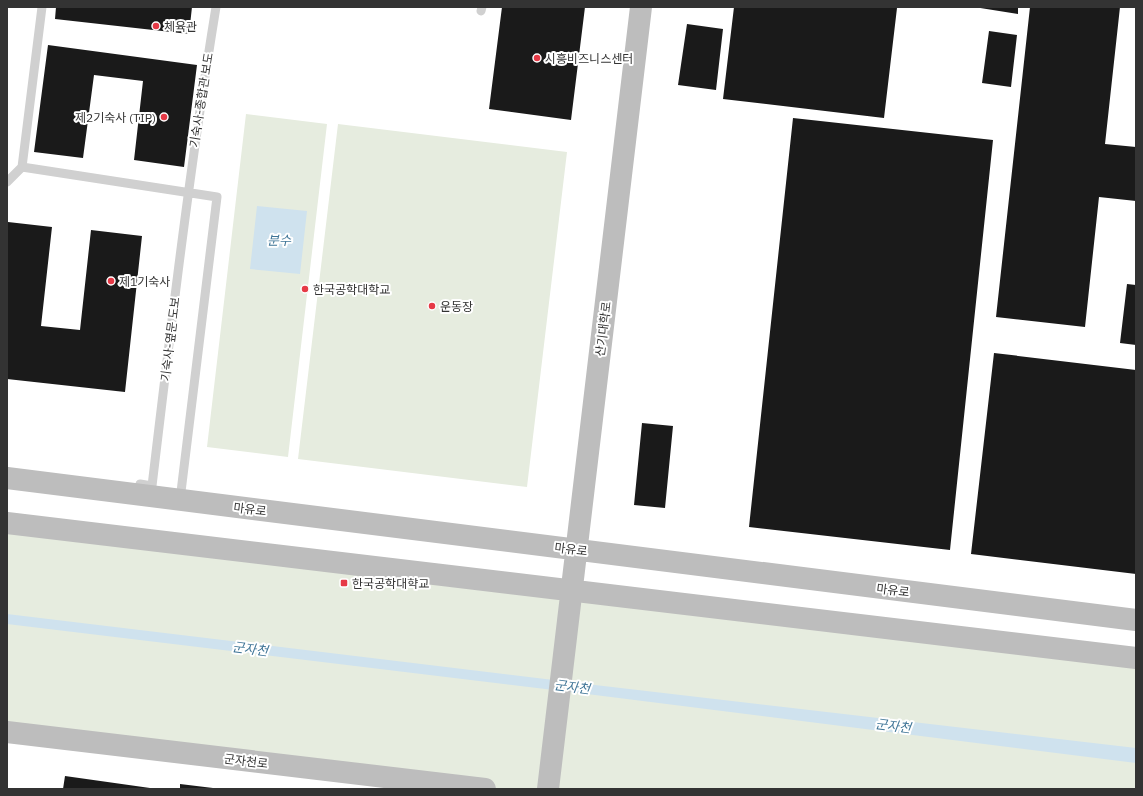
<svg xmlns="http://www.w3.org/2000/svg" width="1143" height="796" viewBox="0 0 1143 796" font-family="'IBM Plex Sans','Noto Sans KR',sans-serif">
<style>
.green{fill:#e6ecdf}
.water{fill:#cfe2ee}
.building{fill:#1a1a1a}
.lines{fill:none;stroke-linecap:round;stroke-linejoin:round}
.lane{stroke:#d0d0d0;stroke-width:9}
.secondary{stroke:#bdbdbd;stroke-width:22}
.poi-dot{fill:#e63946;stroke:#fff;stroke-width:1.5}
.labels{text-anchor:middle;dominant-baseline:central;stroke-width:4;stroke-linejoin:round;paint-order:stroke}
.poi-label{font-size:12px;fill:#333;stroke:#fff;text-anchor:start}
.street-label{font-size:12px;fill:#333;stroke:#fff}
.water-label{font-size:13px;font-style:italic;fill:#3f7597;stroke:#fff}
</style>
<rect width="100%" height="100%" fill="#fff"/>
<path class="green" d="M246,114L327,124L288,457L207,447Z
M338,124L567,152L527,487L298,459Z
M7,524L1136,658V789H483L7,732Z"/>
<path class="water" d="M257,206L307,211L300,274L250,269Z
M7,614L595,685L1136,748V763L595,695L7,624Z"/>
<path class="building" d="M56,7H192L189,34L55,19Z
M502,7H585L571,120L489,109Z
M734,7L897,8L884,118L723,99Z
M974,7H1018V14Z
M1030,7H1120L1105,144L1136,147V201L1099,197L1085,327L996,317Z
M687,24L723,29L716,90L678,85Z
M989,31L1017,35L1011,87L982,83Z
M48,45L197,65L184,167L134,160L143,81L94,75L83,158L34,152Z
M793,118L993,140L950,550L749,527Z
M8,222L52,227L41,326L80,330L91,230L142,236L125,392L7,379Z
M1127,284L1136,285V345L1120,343Z
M994,353L1136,370V574L971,554Z
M642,423L673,426L665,508L634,505Z
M65,776L150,788V789H63Z
M180,784L213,788V789H180Z"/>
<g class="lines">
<path class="lane" d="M42,7L22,167L217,197L180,500
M481,11L482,7
M7,182L22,167
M140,484L152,486C171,326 190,166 216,7"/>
<path class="secondary" d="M7,478L1136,620
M7,523L1136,658
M7,732L485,789
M548,789L641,7"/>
</g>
<g class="poi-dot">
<circle cx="156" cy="26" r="4"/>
<circle cx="537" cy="58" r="4"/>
<circle cx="164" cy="117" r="4"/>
<circle cx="111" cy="281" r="4"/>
<circle cx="305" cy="289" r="4"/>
<circle cx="432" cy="306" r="4"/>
<rect x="340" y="579" width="8" height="8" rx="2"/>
</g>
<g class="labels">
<g class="poi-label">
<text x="164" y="26">체육관</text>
<text x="545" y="58">시흥비즈니스센터</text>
<text x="156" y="117" text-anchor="end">제2기숙사 (TIP)</text>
<text x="119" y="281">제1기숙사</text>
<text x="313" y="289">한국공학대학교</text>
<text x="440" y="306">운동장</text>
<text x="352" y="583">한국공학대햑교</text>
</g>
<g class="street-label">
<text transform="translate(201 100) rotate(-81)">기숙사-종합관 보도</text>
<text transform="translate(603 329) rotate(-83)">산기대학로</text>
<text transform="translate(170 339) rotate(-83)">기숙사-옆문 도보</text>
<text transform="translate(250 509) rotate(7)">마유로</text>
<text transform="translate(571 549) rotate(7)">마유로</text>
<text transform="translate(893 590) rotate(7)">마유로</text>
<text transform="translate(246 761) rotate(7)">군자천로</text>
</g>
<g class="water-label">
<text x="279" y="240">분수</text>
<text transform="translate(250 649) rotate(7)">군자천</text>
<text transform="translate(572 687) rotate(7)">군자천</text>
<text transform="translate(893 726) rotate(7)">군자천</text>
</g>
</g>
<rect width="1143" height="796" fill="none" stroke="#333333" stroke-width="16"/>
</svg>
